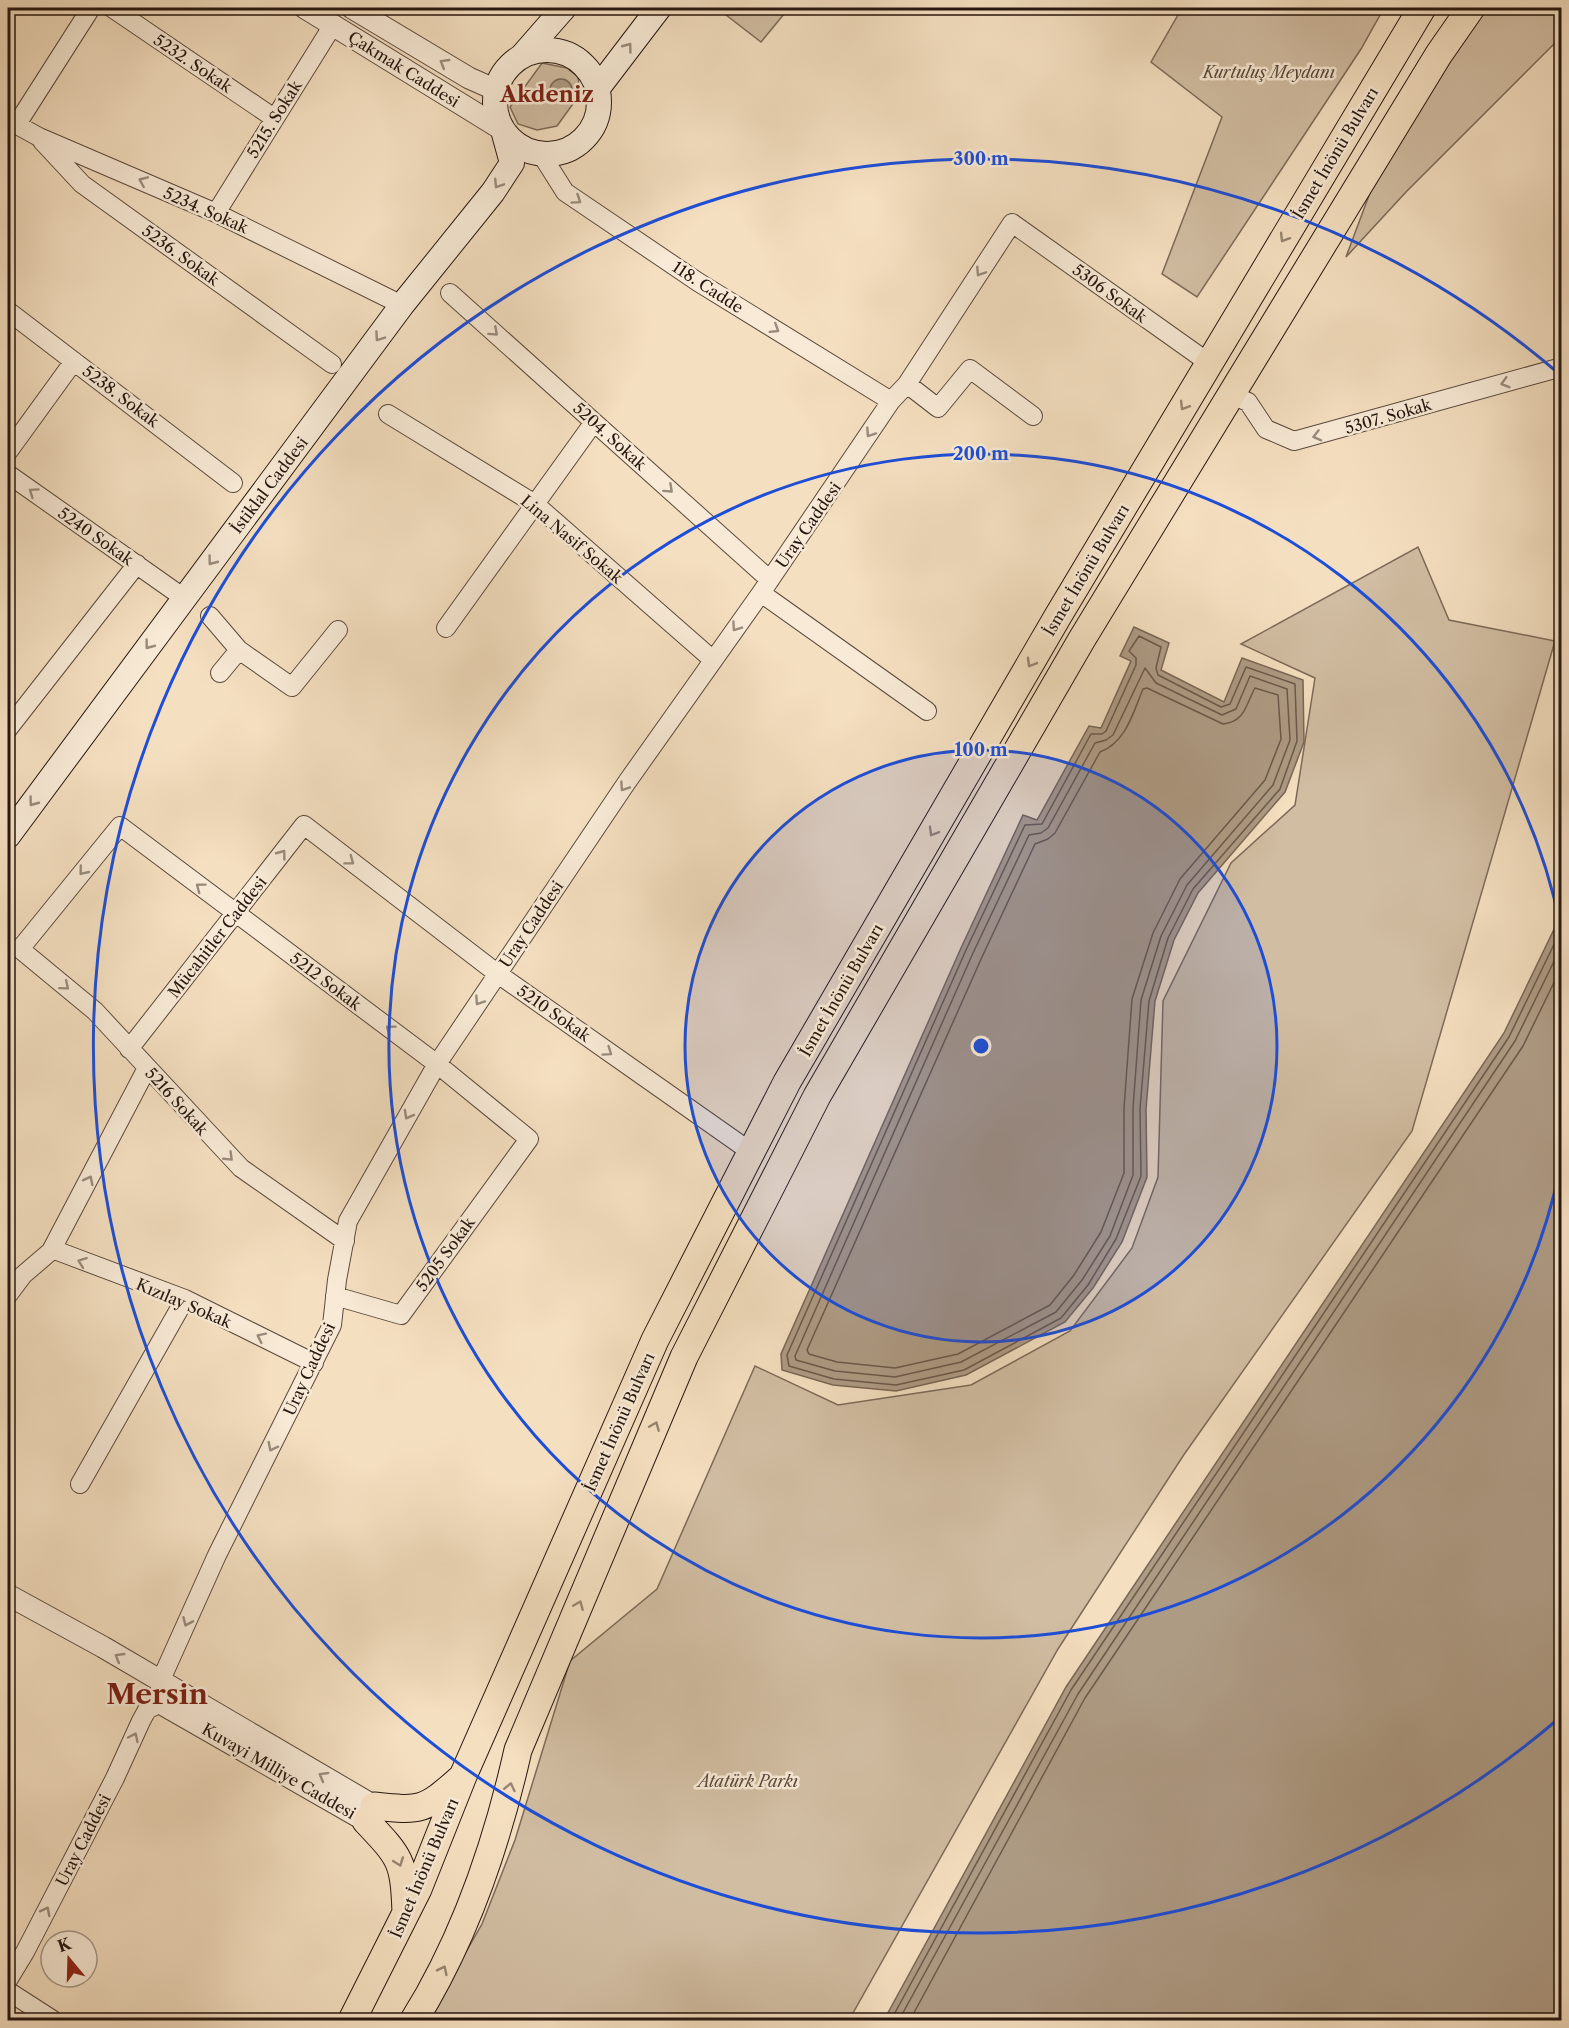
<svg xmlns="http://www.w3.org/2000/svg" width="1569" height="2028" viewBox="0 0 1569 2028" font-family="'Libre Caslon Text',serif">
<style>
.green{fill:#d1bda2;stroke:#7c6a59;stroke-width:1.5}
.water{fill:#ae9b84;stroke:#786656;stroke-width:1.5}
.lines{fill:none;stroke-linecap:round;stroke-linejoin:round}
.shore{stroke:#6a594a;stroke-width:1.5}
.minor-casing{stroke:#5a493c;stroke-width:20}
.tertiary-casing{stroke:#5a493c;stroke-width:23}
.secondary-casing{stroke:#261710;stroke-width:26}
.primary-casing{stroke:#261710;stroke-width:29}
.minor{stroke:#f8ead6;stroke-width:18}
.tertiary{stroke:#f8ead6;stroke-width:21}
.secondary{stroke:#f8ead6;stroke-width:24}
.primary{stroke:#f4dfc0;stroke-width:27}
.oneway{stroke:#9a8b7d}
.oneway2{stroke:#978571}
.ring{fill:none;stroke:#1d4ed8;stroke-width:3}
.labels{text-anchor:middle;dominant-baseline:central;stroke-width:5;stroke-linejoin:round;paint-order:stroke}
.street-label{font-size:16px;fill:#261710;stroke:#f8ead6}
.park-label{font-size:16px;font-style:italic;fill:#59493c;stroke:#f8ead6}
.district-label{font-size:22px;font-weight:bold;fill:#7a1f14;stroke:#f8ead6}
.town-label{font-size:28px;font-weight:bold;fill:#7a1f14;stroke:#f8ead6}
.centre{fill:#1d4ed8;stroke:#f8ead6;stroke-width:3}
.ring-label{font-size:18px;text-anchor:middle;font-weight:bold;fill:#1d4ed8;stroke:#f8ead6;stroke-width:5;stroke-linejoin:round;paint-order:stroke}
</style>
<rect width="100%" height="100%" fill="#f4dfc0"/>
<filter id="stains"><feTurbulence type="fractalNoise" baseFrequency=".00333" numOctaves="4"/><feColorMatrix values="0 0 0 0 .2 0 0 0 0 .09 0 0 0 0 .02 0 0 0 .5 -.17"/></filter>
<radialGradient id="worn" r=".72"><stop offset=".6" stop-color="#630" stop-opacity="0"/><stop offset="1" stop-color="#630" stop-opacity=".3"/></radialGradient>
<path class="green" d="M717,8H789L761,42Z
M1182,8H1384L1361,49L1197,297L1162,274L1222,117L1151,62Z
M1486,8H1561V37L1406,192L1346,257L1380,166Z
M542,63L567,68L578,77L580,94L557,126L537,130L518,124L510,107Z
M1418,547L1449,620L1555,641L1412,1131L1183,1456L1058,1649L849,2020H427L482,1924L515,1840L570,1661L657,1589L755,1366L838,1405L971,1385L1070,1331L1132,1248L1158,1177L1163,1001L1231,863L1295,805L1315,678L1241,644Z"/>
<path class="water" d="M550 90a11 11 0 1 1 22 0a11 11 0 1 1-22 0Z
M1134,627L1169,643L1161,670L1224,702L1242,658L1303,680L1304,742L1285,792L1198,893L1174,940L1155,1001L1146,1109L1147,1177L1122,1242L1093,1288L1065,1322L966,1375L896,1391L833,1385L782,1370L781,1354L961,948L1023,815L1037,820L1089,726L1101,728L1131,661L1120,656Z
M1561,907V2020H884L1066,1687L1504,1033L1558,921Z"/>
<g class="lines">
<path class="shore" d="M1139,636L1161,647L1156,668L1158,675L1221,707L1230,704L1246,667L1295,684L1297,741L1280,789L1193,889L1168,938L1149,1001L1140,1109L1141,1176L1116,1239L1088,1285L1061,1318L964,1370L896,1385L834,1379L789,1366L787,1355L966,950L1025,825L1042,824L1091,734H1102L1106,731L1136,665V658L1129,651Z
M1145,668L1156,683L1222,715L1236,709L1250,676L1287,689L1290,740L1273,785L1187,885L1161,936L1141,1000L1133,1108V1175L1110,1236L1082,1280L1056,1312L961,1362L895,1377L835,1371L796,1360L795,1356L973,953L1029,835L1041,833L1048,828L1095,743L1106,740L1113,735Z
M1147,688L1223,724C1245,722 1246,704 1255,688L1278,695L1281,739L1265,780L1180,879L1153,933L1132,999L1124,1108V1173L1101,1232L1074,1275L1050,1305L958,1354L895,1368L837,1362L809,1354L807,1350L982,957L1035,844L1048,839L1055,833L1100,752C1126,742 1133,713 1143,689Z
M891,2020L1071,1690L1509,1037L1562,928
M899,2020L1078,1694L1515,1041L1562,945
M910,2020L1085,1698L1523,1046L1562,966"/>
<defs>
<path id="minor" d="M112,8L274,118
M8,120L39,137L216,213L402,305
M17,124L91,8
M42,141L82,184L332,364
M541,154L565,192L698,282L891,401
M216,213L333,25
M450,293L770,580
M8,311L233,483
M907,384L938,408L970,369L1033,416
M1230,394L1248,402L1266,429L1294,441L1562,367
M388,414L535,504L713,660
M8,452L74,361
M8,474L184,598
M761,593L927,711
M210,616L239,650
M446,628L594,422
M220,673L239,650L292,687L338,630
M8,729L137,564
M129,1049L304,825L498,974L751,1152
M52,1249L185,1299L314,1363
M8,1295L23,1275L51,1251L147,1068
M335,1296L401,1315L529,1139L437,1064L120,826L20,949L95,1011L241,1168L345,1241
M80,1484L185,1299
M8,1980L25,1952L115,1778L141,1721L147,1710L160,1703V1682L217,1555L332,1325L337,1280L348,1221L437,1064L627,782L761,593L891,401L907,384L1012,223L1209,363
M8,1991L53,2020"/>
<path id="tertiary" d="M305,8L503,130
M352,8L469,78L496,90
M8,1595L103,1647L374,1806
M160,1703L366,1821"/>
<path id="secondary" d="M495 102a52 52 0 1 1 104 0a52 52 0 1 1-104 0Z
M522,56L564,8
M598,88L659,8
M8,836L402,305L493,192L512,163L503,130"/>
<path id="primary" d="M374,1806C421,1811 424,1811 460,1779
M366,1821C401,1858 404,1861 406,1912
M352,2020L418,1889L463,1776L655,1340L787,1082L1058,616L1422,8
M414,2020C465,1938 497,1844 518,1750L684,1357L817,1096L1082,639L1439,54L1471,8"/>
</defs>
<use href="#minor" class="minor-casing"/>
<use href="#tertiary" class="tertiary-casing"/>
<use href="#secondary" class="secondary-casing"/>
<use href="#primary" class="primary-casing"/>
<use href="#minor" class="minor"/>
<use href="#tertiary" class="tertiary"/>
<use href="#secondary" class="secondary"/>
<use href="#primary" class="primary"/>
</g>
<defs><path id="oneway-chevron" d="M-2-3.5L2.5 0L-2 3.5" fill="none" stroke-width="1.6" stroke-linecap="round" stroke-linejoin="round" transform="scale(1.5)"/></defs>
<g class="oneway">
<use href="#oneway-chevron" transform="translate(628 47) rotate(-53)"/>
<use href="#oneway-chevron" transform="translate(444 63) rotate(-149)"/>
<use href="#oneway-chevron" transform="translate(143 181) rotate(-157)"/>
<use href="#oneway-chevron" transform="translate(498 184) rotate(123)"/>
<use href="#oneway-chevron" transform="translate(577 200) rotate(34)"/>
<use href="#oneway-chevron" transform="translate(980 272) rotate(123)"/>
<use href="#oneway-chevron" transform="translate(775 329) rotate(32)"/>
<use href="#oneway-chevron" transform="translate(494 332) rotate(42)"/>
<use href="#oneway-chevron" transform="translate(379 337) rotate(125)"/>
<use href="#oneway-chevron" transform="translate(1505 383) rotate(164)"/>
<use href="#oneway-chevron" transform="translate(870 433) rotate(124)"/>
<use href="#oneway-chevron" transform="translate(1317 436) rotate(166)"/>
<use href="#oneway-chevron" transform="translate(669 489) rotate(42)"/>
<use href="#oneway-chevron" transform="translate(33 492) rotate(-145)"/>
<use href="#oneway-chevron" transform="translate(212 561) rotate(127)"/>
<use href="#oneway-chevron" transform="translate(736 627) rotate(125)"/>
<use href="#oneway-chevron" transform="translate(149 645) rotate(127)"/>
<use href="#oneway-chevron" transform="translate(624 787) rotate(124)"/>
<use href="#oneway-chevron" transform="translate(33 802) rotate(127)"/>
<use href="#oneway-chevron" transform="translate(282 854) rotate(-53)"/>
<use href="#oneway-chevron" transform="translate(350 861) rotate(37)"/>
<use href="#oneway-chevron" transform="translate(83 871) rotate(129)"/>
<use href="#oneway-chevron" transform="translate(200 887) rotate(-143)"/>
<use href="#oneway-chevron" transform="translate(65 986) rotate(40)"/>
<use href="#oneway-chevron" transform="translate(479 1001) rotate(124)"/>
<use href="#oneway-chevron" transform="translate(390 1029) rotate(-143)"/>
<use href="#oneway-chevron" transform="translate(608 1052) rotate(35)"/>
<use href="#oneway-chevron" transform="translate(408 1115) rotate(119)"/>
<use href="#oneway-chevron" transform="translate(229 1157) rotate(44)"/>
<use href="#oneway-chevron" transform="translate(89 1180) rotate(-63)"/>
<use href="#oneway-chevron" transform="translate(82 1262) rotate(-160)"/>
<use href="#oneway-chevron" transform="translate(261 1337) rotate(-154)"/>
<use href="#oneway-chevron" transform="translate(272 1447) rotate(117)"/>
<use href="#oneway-chevron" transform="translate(187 1622) rotate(114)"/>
<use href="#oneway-chevron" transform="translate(119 1657) rotate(-149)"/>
<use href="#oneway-chevron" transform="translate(134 1737) rotate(-65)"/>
<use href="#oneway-chevron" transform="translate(323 1776) rotate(-150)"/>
<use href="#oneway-chevron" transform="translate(46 1911) rotate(-63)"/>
</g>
<g class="oneway2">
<use href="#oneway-chevron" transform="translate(1284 238) rotate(121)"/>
<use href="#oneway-chevron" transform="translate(1184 406) rotate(121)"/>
<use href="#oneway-chevron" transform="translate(1031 663) rotate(120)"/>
<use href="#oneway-chevron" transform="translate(933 832) rotate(120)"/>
<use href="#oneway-chevron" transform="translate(655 1426) rotate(-67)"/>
<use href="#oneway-chevron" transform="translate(579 1605) rotate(-67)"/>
<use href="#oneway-chevron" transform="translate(510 1787) rotate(-77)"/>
<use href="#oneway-chevron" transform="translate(399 1862) rotate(70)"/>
<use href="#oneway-chevron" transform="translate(443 1970) rotate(-64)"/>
</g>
<circle cx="981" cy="1046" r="296" fill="#1d4ed8" fill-opacity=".12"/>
<g class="ring">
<circle cx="981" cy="1046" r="296"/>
<path d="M1561 1164A592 592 0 1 1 1561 928"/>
<path d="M1557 1720A887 887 0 1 1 1557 372"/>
</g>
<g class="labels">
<g class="street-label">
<text transform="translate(193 63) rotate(34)">5232. Sokak</text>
<text transform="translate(404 69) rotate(32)">Çakmak Caddesi</text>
<text transform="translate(274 119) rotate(-58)">5215. Sokak</text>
<text transform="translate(1335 153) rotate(-59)">İsmet İnönü Bulvarı</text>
<text transform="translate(206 210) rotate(24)">5234. Sokak</text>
<text transform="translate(181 255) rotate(36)">5236. Sokak</text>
<text transform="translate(708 287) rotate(33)">118. Cadde</text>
<text transform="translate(1110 293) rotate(36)">5306 Sokak</text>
<text transform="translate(121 396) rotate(37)">5238. Sokak</text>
<text transform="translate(1388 416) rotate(-16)">5307. Sokak</text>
<text transform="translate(610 436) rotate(42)">5204. Sokak</text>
<text transform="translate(269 485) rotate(-53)">İstiklal Caddesi</text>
<text transform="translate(808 525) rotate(-55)">Uray Caddesi</text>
<text transform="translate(96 536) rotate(35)">5240 Sokak</text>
<text transform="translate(572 539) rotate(40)">Lina Nasif Sokak</text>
<text transform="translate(1086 570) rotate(-59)">İsmet İnönü Bulvarı</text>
<text transform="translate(531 924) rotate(-56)">Uray Caddesi</text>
<text transform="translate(217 937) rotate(-52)">Mücahitler Caddesi</text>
<text transform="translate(326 981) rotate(37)">5212 Sokak</text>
<text transform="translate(841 990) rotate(-60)">İsmet İnönü Bulvarı</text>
<text transform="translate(554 1013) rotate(35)">5210 Sokak</text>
<text transform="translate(177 1101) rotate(48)">5216 Sokak</text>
<text transform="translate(445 1254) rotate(-54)">5205 Sokak</text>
<text transform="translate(184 1303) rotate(23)">Kızılay Sokak</text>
<text transform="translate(309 1369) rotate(-65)">Uray Caddesi</text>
<text transform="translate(619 1422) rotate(-66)">İsmet İnönü Bulvarı</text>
<text transform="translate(279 1771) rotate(30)">Kuvayi Milliye Caddesi</text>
<text transform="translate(83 1840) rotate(-63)">Uray Caddesi</text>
<text transform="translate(424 1868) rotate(-67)">İsmet İnönü Bulvarı</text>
</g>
<g class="park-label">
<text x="1269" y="72">Kurtuluş Meydanı</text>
<text x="748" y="1781">Atatürk Parkı</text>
</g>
<g class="district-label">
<text x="547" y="94">Akdeniz</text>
</g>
<g class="town-label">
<text x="157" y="1694">Mersin</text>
</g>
</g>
<circle cx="981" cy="1046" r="9" class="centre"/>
<g class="ring-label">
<text x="981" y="165">300 m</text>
<text x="981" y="460">200 m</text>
<text x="981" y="756">100 m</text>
</g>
<rect width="1569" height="2028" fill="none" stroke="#f4dfc0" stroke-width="30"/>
<rect x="9" y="9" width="1551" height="2010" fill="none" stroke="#261710" stroke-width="3"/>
<rect x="15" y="15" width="1539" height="1998" fill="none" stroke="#261710" stroke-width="1.5"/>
<g transform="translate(69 1959) rotate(341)"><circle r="28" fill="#f8ead6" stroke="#a49687" stroke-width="1.5"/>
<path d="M0-4.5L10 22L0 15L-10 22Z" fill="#8f2418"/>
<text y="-9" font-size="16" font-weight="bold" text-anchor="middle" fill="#261710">K</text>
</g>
<rect width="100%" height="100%" filter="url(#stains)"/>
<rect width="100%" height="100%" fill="url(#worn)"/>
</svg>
